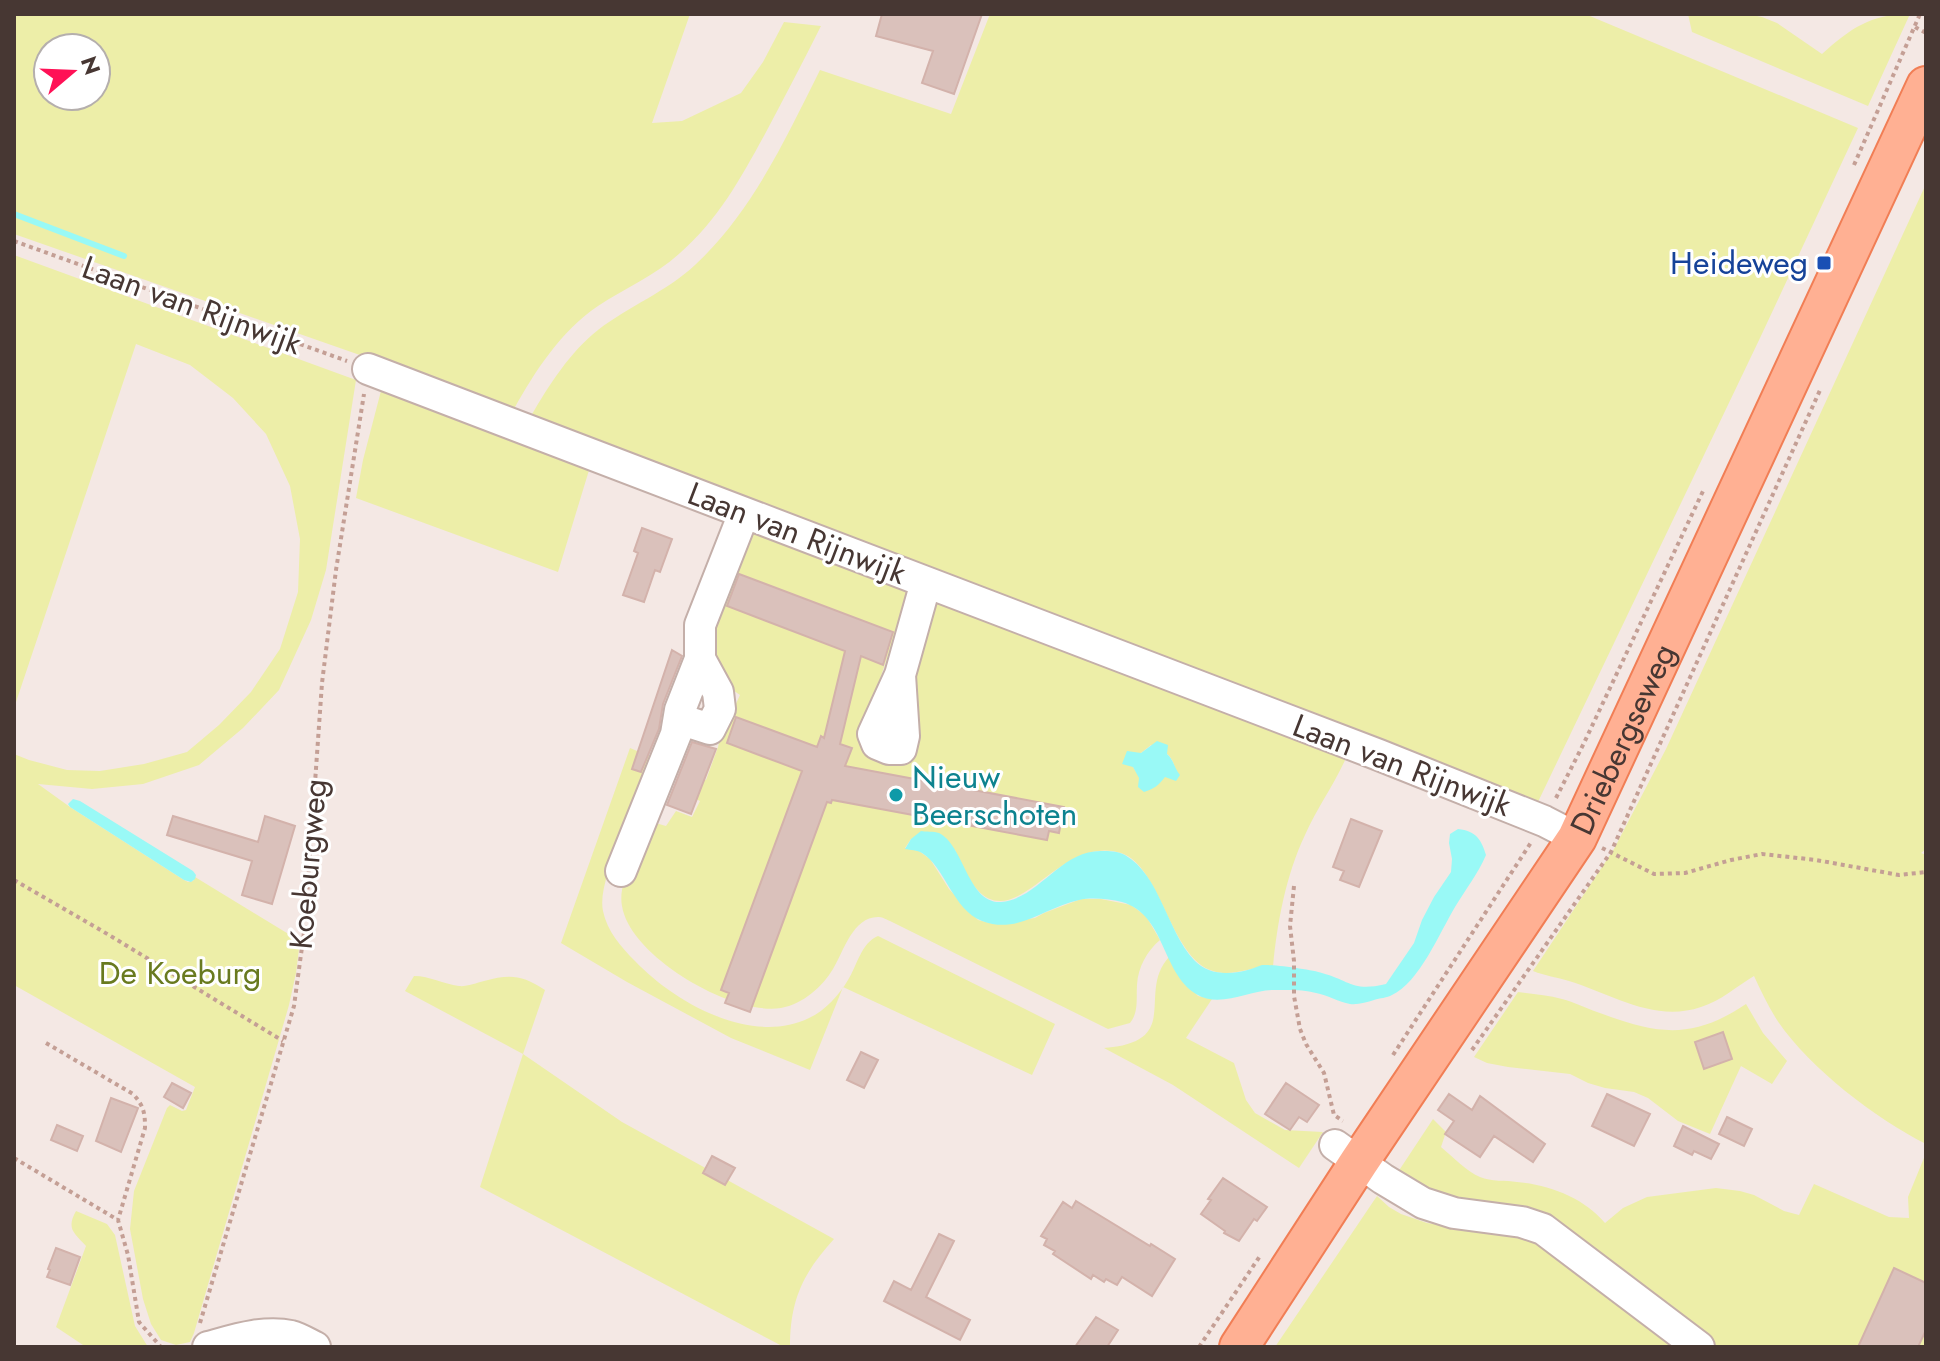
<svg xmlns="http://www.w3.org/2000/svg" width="1940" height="1361" viewBox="0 0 1940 1361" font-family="Jost,sans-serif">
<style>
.green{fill:#edeea8;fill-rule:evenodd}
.water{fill:#99f9f6}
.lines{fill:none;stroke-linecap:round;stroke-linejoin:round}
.stream{stroke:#99f9f6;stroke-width:6}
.building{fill:#dac1bb;stroke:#d3b2ab;stroke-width:2}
.minor-casing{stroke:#c4afa9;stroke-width:34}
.major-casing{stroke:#f17e55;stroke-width:42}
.path{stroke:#c49f95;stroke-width:4;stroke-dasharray:4 4;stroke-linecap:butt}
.minor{stroke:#fff;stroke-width:30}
.major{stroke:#ffb093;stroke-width:38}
.transit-dot{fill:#1a4fb4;stroke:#fff;stroke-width:3}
.culture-dot{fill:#0f9aa8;stroke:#fff;stroke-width:3}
.labels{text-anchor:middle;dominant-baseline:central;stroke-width:6;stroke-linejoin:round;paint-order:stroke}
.transit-label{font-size:32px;fill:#164399;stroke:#fff;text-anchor:end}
.street-label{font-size:32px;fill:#473733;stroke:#fff}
.culture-label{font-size:32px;fill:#0d838f;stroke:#fff;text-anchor:start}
.park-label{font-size:32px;fill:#697a1f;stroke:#fff}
</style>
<rect width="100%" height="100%" fill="#f4e8e4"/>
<path class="green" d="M14,14H690L652,123L682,121L741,93L763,62L784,22L821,26C803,62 784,98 765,134C741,178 718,220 680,253C656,275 625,288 598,306C561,331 535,371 514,409L14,234ZM48,48H96V96H48Z
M990,14H1585L1858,128L1760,338L1537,804L531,416C549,385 570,352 598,330C629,306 666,292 695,265C752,212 786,138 820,70L951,114Z
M1688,14H1747L1762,17L1777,23L1822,54C1850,29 1870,14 1910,14L1868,106L1692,32Z
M1926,184V849L1921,853L1926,855V1144C1875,1118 1809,1068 1777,1020C1768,1006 1761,991 1754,976C1737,986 1721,1001 1701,1007C1654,1023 1612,994 1569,981C1557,977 1545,976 1533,971L1614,849L1666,749Z
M14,255L356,380L326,570L311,620L279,690L243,728L199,765L143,784L92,789L38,784L70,807L184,880L188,882L193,881L195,877L300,941L296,973L289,1005L194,1333L190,1342L176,1345L161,1340L151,1324L143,1299L130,1229L134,1191L167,1108L170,1105L182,1111L186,1110L195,1087L14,985V754L29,760L67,770L100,771L144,764L187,752L219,725L251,692L280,649L298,592L300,539L290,486L266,434L233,398L190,365L136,344L14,708Z
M382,387L590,467L558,572L356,498L363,460Z
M745,526L910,589L869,712L904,760L913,759L917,743L913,675L931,598L1346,758C1334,785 1317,808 1305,835C1286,875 1277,923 1273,967C1252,965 1234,978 1213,971C1170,958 1161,866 1121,853C1048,830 1004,974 955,850L911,839L905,848L919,851L930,859L949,889L978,920L994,924L1035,918L1044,913L1081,899H1101L1131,905L1146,916L1160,940C1147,951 1138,967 1137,985C1136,999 1139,1012 1130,1023L1108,1029L890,921C887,920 883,917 879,917C853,916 844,951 833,969C822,987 803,1004 781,1008C733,1016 630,957 622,906C617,881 641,845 652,822L666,826L676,811L692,817L700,801L682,792L688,776L706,780L718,747L728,705L734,708L740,695L724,684L707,630ZM1151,745C1164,752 1172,753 1175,769L1165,777L1140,778L1133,767L1141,753Z
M630,748L649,756L654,769C639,801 596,879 603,911C607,931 621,947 635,961C675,1003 752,1046 809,1018C825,1011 839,995 848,980C857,966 861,943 878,936L1055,1024L1032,1075L843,987L810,1070L731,1038L627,982L561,943Z
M1169,957L1175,970L1198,996L1212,999L1186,1038L1234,1063L1246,1100L1255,1113L1285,1130L1323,1132L1299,1168L1173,1085L1104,1048C1184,1042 1136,993 1169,957Z
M414,976C430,976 443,984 459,986C466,987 476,983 484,981C510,974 522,975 545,990L523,1054L622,1122L834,1239C803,1273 790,1300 790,1347H784L480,1187L523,1054L405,991Z
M1518,992C1533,994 1548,995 1562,999C1574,1002 1586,1008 1597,1012C1656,1034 1691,1041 1746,1004L1763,1033L1787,1061L1772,1084L1741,1066L1710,1134L1678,1121L1648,1098L1634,1092L1605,1088L1588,1083L1570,1074L1508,1067L1487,1063L1474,1057Z
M1433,1119L1446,1132L1441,1147C1453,1157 1466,1171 1480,1177C1491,1182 1506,1180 1517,1182C1550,1185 1584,1198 1605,1223L1623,1208L1647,1197L1716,1188L1740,1191L1754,1195L1784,1211L1799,1215L1814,1184L1889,1217L1909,1218L1908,1197L1926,1153V1347H1710L1580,1247L1434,1196L1398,1172Z
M1377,1196L1389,1207L1401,1214L1427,1223L1452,1227L1528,1233L1678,1347H1275Z
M76,1211L107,1224L115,1235L135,1326L148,1347H86L56,1327L86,1246C74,1233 66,1229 76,1211Z"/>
<path class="water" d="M1157,741L1168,745L1167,754C1174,760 1174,768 1180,775L1176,781L1165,777C1159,785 1154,789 1144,792L1138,787L1139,778L1133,767L1122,764L1127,751L1141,753Z
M73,799L80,801L193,871L196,875L195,879L191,882L184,880L70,807L68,804Z
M1458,829C1476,831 1481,839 1486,855C1478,874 1465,890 1455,907C1440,932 1419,983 1392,995C1387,998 1380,998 1374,1000C1367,1002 1358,1005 1350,1004C1339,1002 1327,995 1316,993C1303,989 1286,990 1273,990C1249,990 1220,1009 1196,994C1161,972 1166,915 1122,902C1109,899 1092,897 1079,900C1045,907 1018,935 982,921C953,910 945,867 922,853C917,850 911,850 905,849L911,839L921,831C925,832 934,831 939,833C964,845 968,904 1001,902C1039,899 1060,850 1102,851C1109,851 1118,851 1125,855C1160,875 1167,931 1194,960C1209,976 1231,975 1251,969C1255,968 1258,966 1262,965C1271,964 1313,970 1322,973C1351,981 1352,992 1386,984L1414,943L1422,920L1434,897L1451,872L1452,859L1449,843L1450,834Z"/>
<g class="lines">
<path class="stream" d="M14,214L124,256"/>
</g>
<path class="building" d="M882,14H982L954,94L922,83L933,51L876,36Z
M642,528L672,539L660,572L655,570L644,602L623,595L638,553L634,551Z
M739,574L893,632L883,665L861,656L840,744L852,748L845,766L1064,807L1059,833L1049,831L1047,840L832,800L831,803L827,802L750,1012L725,1003L729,993L721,990L802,771L727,743L736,717L817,747L821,736L824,738L845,651L727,606Z
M672,650L682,656L663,704L659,729L641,772L632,769Z
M692,742L716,749L691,814L667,805Z
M173,816L258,842L265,816L295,826L272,904L242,895L252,861L167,835Z
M1351,819L1382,831L1359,887L1340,880L1344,871L1333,867Z
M1723,1032L1732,1059L1704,1069L1695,1042Z
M861,1052L878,1060L864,1088L847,1080Z
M172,1083L191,1093L183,1108L164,1097Z
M1286,1083L1319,1105L1307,1122L1299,1117L1290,1130L1265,1114Z
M1449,1094L1472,1110L1480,1096L1545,1144L1533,1162L1494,1136L1480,1157L1445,1134L1454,1121L1438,1110Z
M1607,1094L1650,1114L1634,1146L1592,1126Z
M111,1098L138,1108L121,1152L96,1141Z
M1727,1117L1752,1129L1744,1146L1719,1134Z
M57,1125L83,1136L77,1151L51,1140Z
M1683,1126L1719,1144L1711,1159L1694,1151L1692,1155L1674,1146Z
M712,1156L735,1168L725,1185L703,1173Z
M1223,1178L1267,1207L1257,1221L1254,1219L1239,1241L1224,1233L1225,1231L1201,1214L1211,1200L1208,1199Z
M1076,1201L1150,1246L1151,1244L1175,1259L1152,1296L1122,1277L1117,1285L1106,1279L1104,1282L1093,1275L1091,1279L1053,1254L1055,1251L1044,1245L1047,1239L1041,1236L1063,1202L1072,1208Z
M939,1234L954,1241L926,1297L970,1320L960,1340L884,1301L894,1281L911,1290Z
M56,1248L80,1257L70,1285L47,1277L50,1270L48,1269Z
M1894,1268L1926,1283V1330L1918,1347H1858Z
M1096,1317L1118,1330L1107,1347H1075Z"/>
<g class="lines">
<defs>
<path id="minor" d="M368,369L1379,755L1544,821L1577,838
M900,675L904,736L901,749H889L877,744L873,734L900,675L926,582
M679,719L710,729L720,709L718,692L700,659V625L744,513
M621,871L676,734L680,710L700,659
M1335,1145L1383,1179L1423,1203L1454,1213L1522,1222L1543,1229L1699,1347
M208,1347C234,1340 264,1330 291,1336C299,1338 307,1343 315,1347"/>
<g id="major">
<path id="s1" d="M1239,1347L1359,1162L1577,838L1926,86"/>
</g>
</defs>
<use href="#minor" class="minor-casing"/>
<use href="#major" class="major-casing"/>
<path class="path" d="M1915,27L1926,33
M1854,165L1920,14
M14,241L347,361
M1556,798L1584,743L1704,489
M1602,848L1654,874L1685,873L1731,860L1762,854L1816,860L1899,875L1926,872
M14,880L109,935L283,1041
M1294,886L1290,926L1294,961V996L1300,1029L1306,1044L1324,1073L1334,1115L1343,1121
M46,1043L133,1094C144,1106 145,1113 145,1128L118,1220
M1472,1050L1611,852L1821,388
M1393,1055L1532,841
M14,1158L118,1220L128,1255L139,1322L161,1347
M200,1323L294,1006L305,925L322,683L336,570L364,394
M1199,1347L1260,1256"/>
<use href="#minor" class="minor"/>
<use href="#major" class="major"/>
</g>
<rect class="transit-dot" x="1816" y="255" width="16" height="16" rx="4"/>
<circle class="culture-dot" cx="896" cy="795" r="8"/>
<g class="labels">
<g class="transit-label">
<text x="1808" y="263">Heideweg</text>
</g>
<g class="street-label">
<text transform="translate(192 305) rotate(20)">Laan van Rijnwijk</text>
<text transform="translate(797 533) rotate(21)">Laan van Rijnwijk</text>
<text stroke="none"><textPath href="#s1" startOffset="720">Driebergseweg</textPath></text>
<text transform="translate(1402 765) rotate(21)">Laan van Rijnwijk</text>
<text transform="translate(308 864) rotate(-85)">Koeburgweg</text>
</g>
<g class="culture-label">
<text x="912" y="777">Nieuw<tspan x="912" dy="37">Beerschoten</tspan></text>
</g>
<g class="park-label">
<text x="180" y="973">De Koeburg</text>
</g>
</g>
<rect width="1940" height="1361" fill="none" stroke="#473733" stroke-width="32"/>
<g transform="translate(72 72) rotate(71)"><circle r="38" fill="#ffffff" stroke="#b5afad" stroke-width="2"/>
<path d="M0-6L14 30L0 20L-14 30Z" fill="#ff1156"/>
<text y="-12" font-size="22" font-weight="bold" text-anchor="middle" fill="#473733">N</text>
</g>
</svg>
